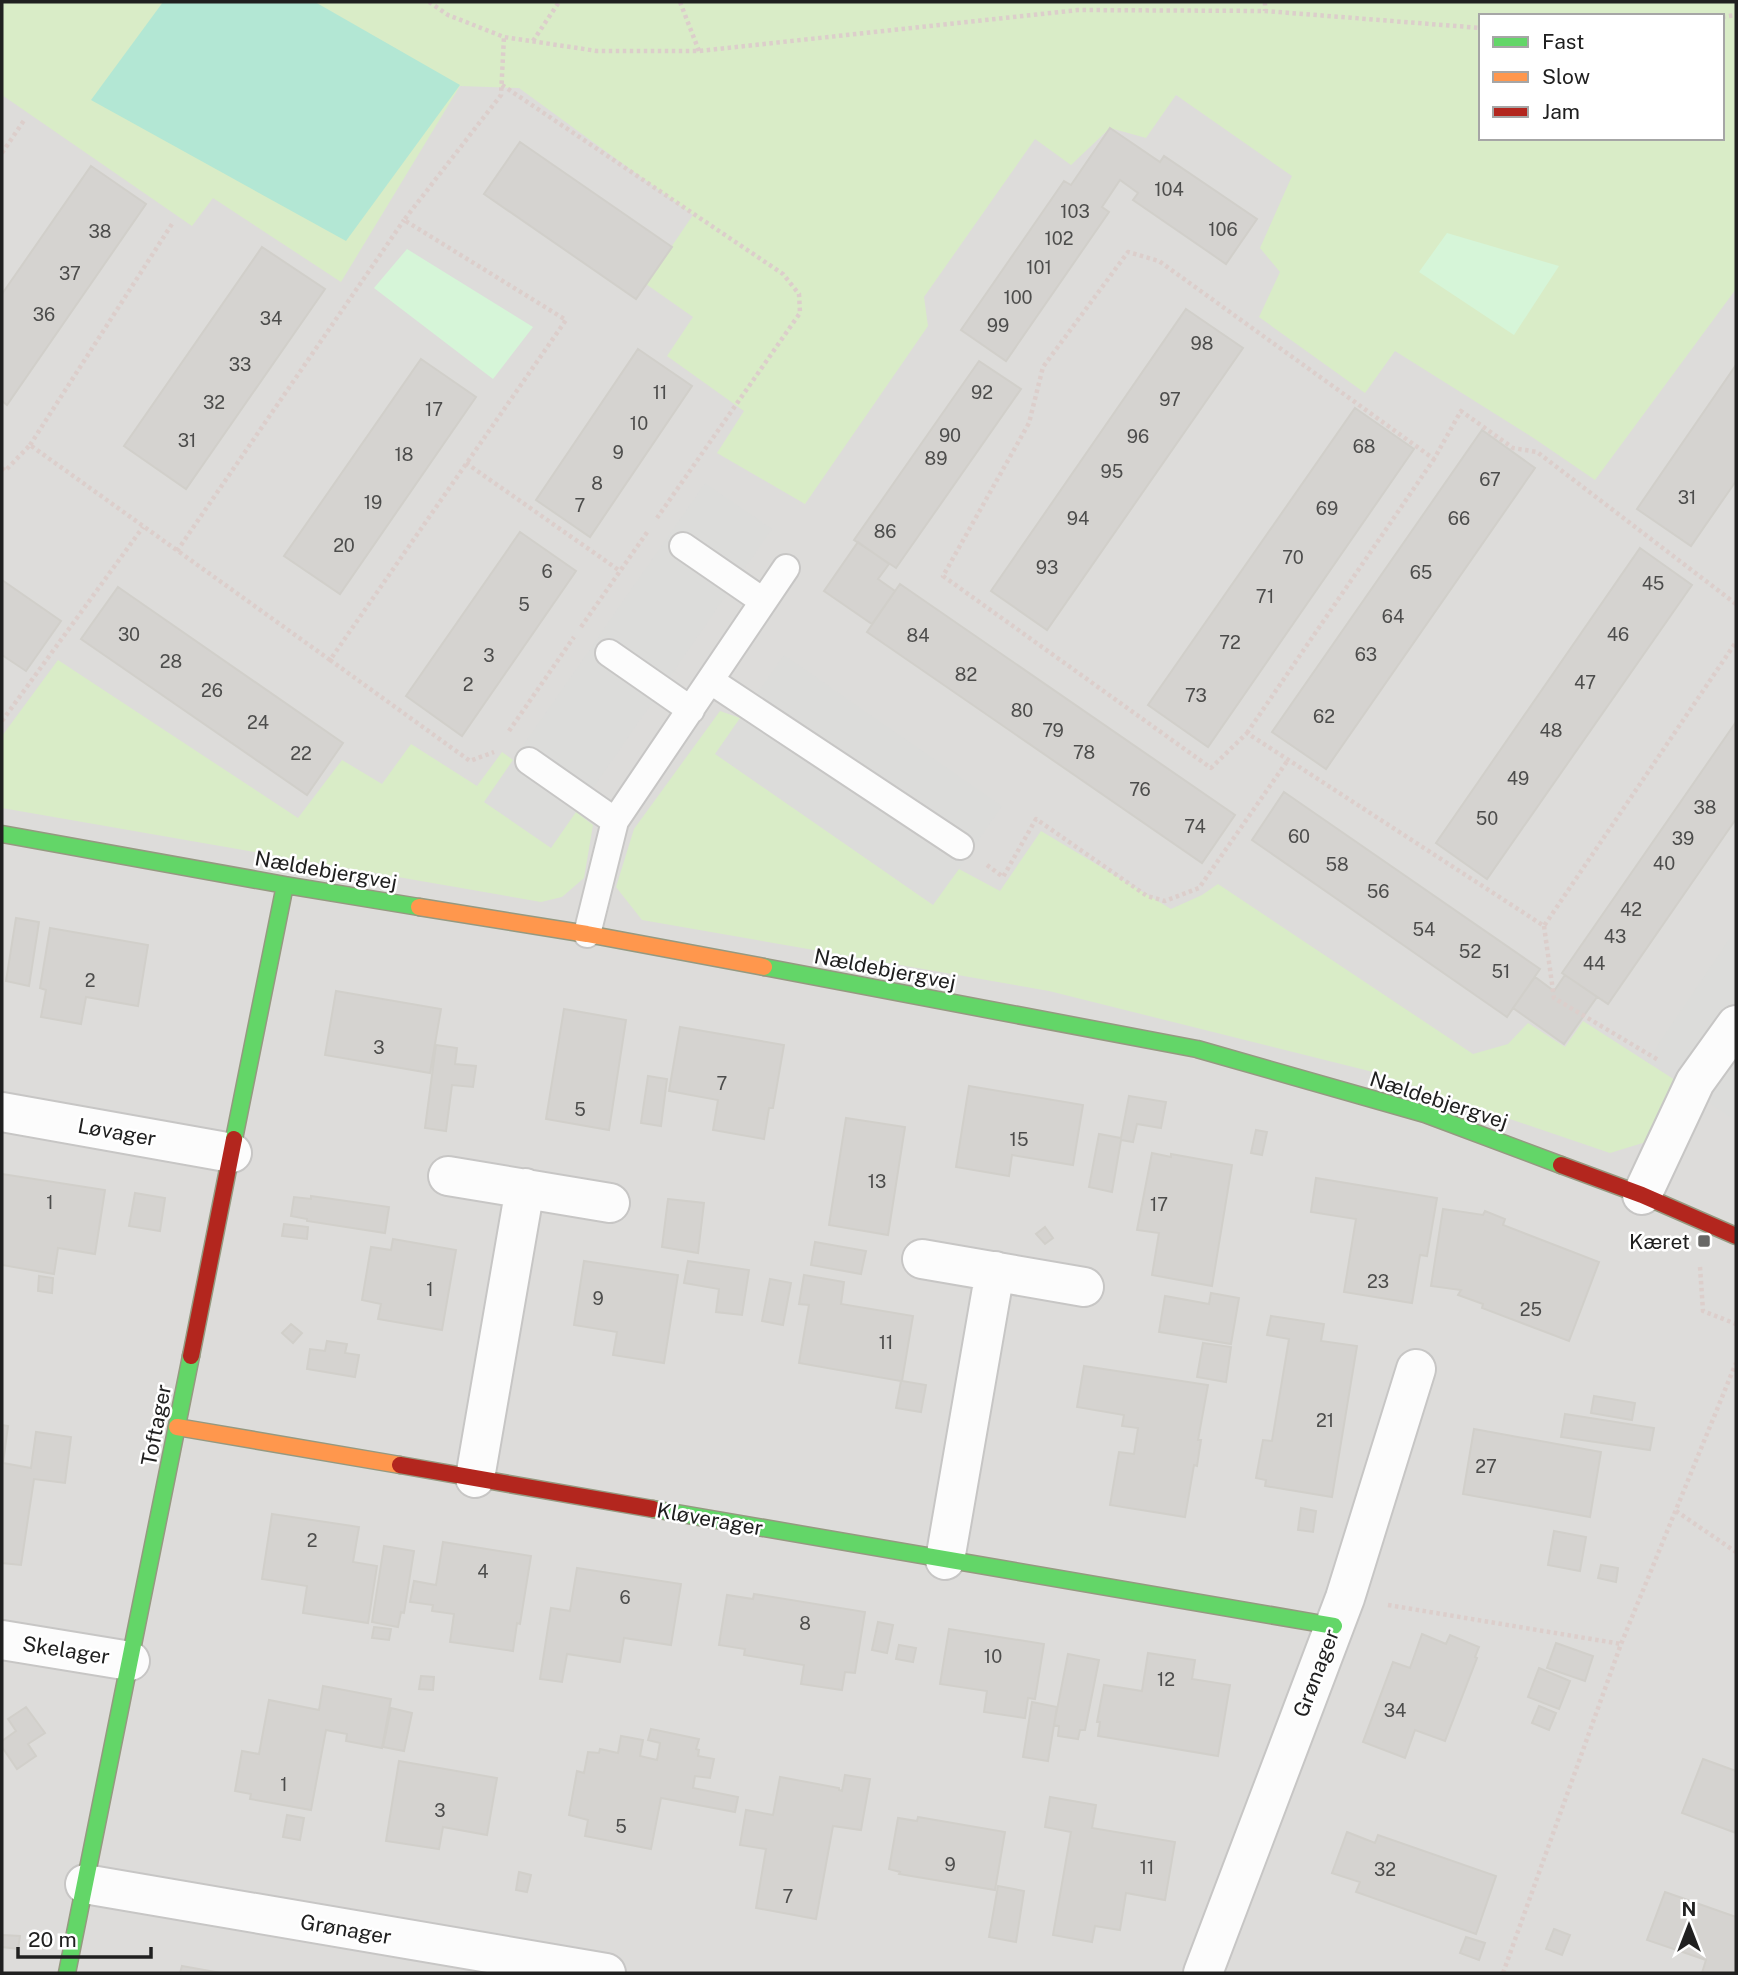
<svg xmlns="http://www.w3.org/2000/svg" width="1738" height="1975" viewBox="0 0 1738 1975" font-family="'Public Sans',sans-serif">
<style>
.residential{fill:#dddcda;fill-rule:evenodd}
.religious{fill:#dcdcda}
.grass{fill:#d9ecc7;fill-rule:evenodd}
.park{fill:#d6f5d8}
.pitch{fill:#b3e7d4}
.building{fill:#d5d3d0;stroke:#d1cfca;stroke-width:2}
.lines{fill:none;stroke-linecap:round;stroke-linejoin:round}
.lane-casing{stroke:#c7c6c5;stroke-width:30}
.street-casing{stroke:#c7c6c5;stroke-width:42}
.fast-casing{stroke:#959980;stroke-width:19}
.slow-casing{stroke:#959980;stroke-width:19}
.jam-casing{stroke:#959980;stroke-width:19}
.path{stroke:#dccecb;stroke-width:4.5;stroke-dasharray:3.5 3.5;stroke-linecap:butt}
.lane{stroke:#fcfcfc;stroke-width:26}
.street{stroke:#fcfcfc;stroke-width:38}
.fast{stroke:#63d668;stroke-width:16}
.slow{stroke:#ff974d;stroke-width:16}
.jam{stroke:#b3261e;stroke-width:16}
.poi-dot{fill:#686866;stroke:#fff;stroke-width:2.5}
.labels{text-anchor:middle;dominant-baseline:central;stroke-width:5;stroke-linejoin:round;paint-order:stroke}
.number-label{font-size:18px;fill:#4d4d4c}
.street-label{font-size:21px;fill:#202020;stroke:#fff}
.poi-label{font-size:21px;fill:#202020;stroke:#fff;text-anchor:end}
</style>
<rect width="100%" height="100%" fill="#eeede9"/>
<path class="residential" d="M2,2H1736V1973H2ZM1481,16H1722V138H1481Z"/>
<path class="religious" d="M705,483L772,529L551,849L484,802Z
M784,655L1002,806L934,905L715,754Z
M1736,929V1121L1647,1061Z"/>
<path class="grass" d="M2,2H1736V289L1595,480L1535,439L1395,351L1365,393L1259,317L1280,272L1260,248L1292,176L1176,95L1146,138L1110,128L1071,165L1035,139L924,297L928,326L805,504L717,453L744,411L667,356L693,317L646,284L693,215L519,88L460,86L341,282L213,198L192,226L2,95ZM1481,16H1722V138H1481Z
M58,660L298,818L342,760L382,784L411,744L477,786L502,752L513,760L484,802L551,848L576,812L593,825L584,878L562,897L541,902L2,808V736Z
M720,711L740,718L715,754L933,905L959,869L1000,891L1041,831L1171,909L1202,895L1218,884L1473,1054L1508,1044L1528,1023L1565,1047L1583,1021L1678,1082L1646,1142L1610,1153L1369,1071L1049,991L642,920L616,887L634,829Z"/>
<path class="park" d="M1447,233L1559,266L1514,335L1419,272Z
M407,249L533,327L493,379L374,288Z"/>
<path class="pitch" d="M163,2H315L460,85L346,241L91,100Z"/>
<path class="building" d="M1110,128L1160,162L1164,156L1257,219L1226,264L1133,200L1138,193L1120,180L1102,207L1109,212L1006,361L961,330L1064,181L1071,185Z
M520,142L672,247L636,299L484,194Z
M91,166L146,204L7,405L2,401V294Z
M262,247L325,289L186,489L124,446Z
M1186,309L1243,348L1047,630L991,591Z
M638,349L692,386L590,537L536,500Z
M421,359L476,397L340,594L284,556Z
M979,361L1021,389L896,568L854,540Z
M1736,365V481L1691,546L1637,509Z
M1355,408L1414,449L1208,747L1148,705Z
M1482,430L1535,468L1326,769L1272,732Z
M520,532L576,571L462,736L406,696Z
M858,542L889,564L878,579L895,591L872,624L824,591Z
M1640,548L1692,585L1487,879L1436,843Z
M2,580L61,621L26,671L2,655Z
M900,584L1235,815L1202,863L867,632Z
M118,587L343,743L307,795L81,639Z
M1736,722V819L1608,1004L1562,973Z
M1284,792L1540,969L1507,1017L1252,840Z
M16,918L39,922L29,986L6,981Z
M50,928L148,945L138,1006L86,997L81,1024L41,1017L46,990L40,988Z
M1565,975L1597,997L1564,1044L1513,1008L1535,977L1554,991Z
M336,991L441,1009L430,1073L325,1055Z
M564,1009L626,1020L609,1130L546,1119Z
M680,1027L784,1045L773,1108H769L764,1139L713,1130L718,1100L669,1091Z
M436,1045L457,1048L455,1064L476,1066L473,1087L452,1085L446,1131L425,1128Z
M648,1076L667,1079L661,1126L641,1123Z
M969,1086L1083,1105L1073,1165L1012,1155L1009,1176L956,1167Z
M1129,1096L1166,1102L1161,1128L1137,1124L1133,1142L1121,1140L1112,1192L1089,1187L1099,1134L1121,1138Z
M846,1118L905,1127L888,1235L829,1225Z
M1256,1130L1267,1132L1262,1155L1251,1153Z
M1152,1153L1171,1157V1154L1232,1165L1212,1286L1152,1275L1159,1233L1137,1230Z
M2,1174L105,1190L95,1254L58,1248L54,1274L2,1265Z
M1316,1178L1437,1198L1427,1256L1420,1255L1412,1303L1344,1292L1356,1219L1311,1212Z
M135,1193L165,1198L160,1231L129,1226Z
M311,1196L389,1207L385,1233L307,1221V1219L291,1216L294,1197L311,1199Z
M668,1199L704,1203L698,1253L662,1247Z
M1443,1209L1483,1215L1485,1211L1505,1219L1503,1225L1599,1262L1569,1341L1482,1308L1483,1304L1458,1295L1461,1290L1431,1286Z
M284,1224L308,1227L307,1239L282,1236Z
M1045,1227L1053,1238L1045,1244L1036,1234Z
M393,1239L456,1250L442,1330L378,1319L381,1304L362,1300L371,1247L391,1250Z
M815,1242L866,1251L861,1274L811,1265Z
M584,1261L678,1275L664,1363L613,1355L617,1332L574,1325Z
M688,1261L749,1270L742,1315L716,1312L719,1289L684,1283Z
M804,1275L844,1282L841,1304L913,1316L902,1381L926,1385L921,1412L896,1408L901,1381L799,1363L809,1305L799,1304Z
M39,1276L53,1278L52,1293L38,1291Z
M770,1279L791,1283L783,1325L762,1321Z
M1211,1293L1239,1298L1231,1344L1159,1332L1165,1296L1209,1304Z
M1271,1316L1324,1324L1321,1341L1357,1346L1332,1497L1265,1486L1266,1480L1256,1478L1263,1440L1272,1441L1289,1339L1267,1335Z
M291,1324L302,1333L293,1343L282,1333Z
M327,1341L347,1344L345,1353L359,1355L355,1377L307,1369L310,1349L325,1351Z
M1203,1343L1231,1347L1226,1382L1197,1377Z
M1084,1366L1208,1385L1198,1440H1201L1197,1466L1194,1465L1185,1517L1110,1505L1119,1452L1134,1454L1138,1428L1122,1426L1124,1415L1077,1407Z
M1594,1396L1635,1403L1632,1420L1591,1413Z
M1565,1414L1654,1428L1650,1450L1561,1437Z
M2,1425L8,1426L3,1463L31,1468L36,1432L71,1437L65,1483L34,1479L21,1565L2,1563Z
M1474,1429L1601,1452L1590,1517L1463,1494Z
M1301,1508L1316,1511L1313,1532L1298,1530Z
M272,1514L359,1527L353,1562L377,1566L368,1623L303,1613L307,1586L262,1579Z
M1554,1531L1586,1537L1580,1571L1548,1565Z
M443,1542L531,1556L520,1624L517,1623L513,1651L450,1642L454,1614L432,1611L433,1605L410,1602L414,1581L436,1585Z
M384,1546L414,1551L404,1613L401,1612L398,1627L372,1622Z
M1601,1565L1618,1568L1616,1582L1598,1578Z
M577,1568L681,1584L671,1645L624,1638L620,1662L567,1654L562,1682L540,1679L551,1608L570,1611Z
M754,1594L865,1612L855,1673L845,1672L842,1690L801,1684L804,1665L744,1655L745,1649L719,1645L727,1595L753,1599Z
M878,1622L893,1625L887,1653L872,1650Z
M374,1627L391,1629L389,1640L372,1638Z
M949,1629L1044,1644L1035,1699L1028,1698L1025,1718L984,1712L987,1691L940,1684Z
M1422,1634L1446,1644L1450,1635L1479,1647L1475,1657L1477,1658L1445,1741L1415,1730L1405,1758L1363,1742L1393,1662L1410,1668Z
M1556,1643L1593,1656L1585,1681L1547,1668Z
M899,1645L916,1648L913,1662L896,1659Z
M1148,1653L1195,1660L1192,1679L1230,1685L1218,1756L1098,1736L1100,1722H1097L1104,1685L1142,1691Z
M1068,1654L1099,1660L1085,1730H1080L1078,1739L1058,1736L1059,1726L1054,1725Z
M1539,1668L1570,1681L1559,1709L1528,1697Z
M421,1676L434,1677L433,1690L419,1689Z
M323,1686L391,1699L382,1748L346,1741L347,1734L326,1730L311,1810L250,1799L251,1794L235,1791L242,1751L259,1754L269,1700L319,1710Z
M1032,1702L1057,1707L1048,1761L1023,1757Z
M1539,1706L1556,1713L1549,1730L1532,1723Z
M26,1707L45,1733L28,1744L36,1756L17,1769L2,1747V1741L16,1731L8,1719Z
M391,1708L412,1713L404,1751L383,1747Z
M651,1729L699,1739L696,1749L699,1750L698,1756L714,1759L710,1778L695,1776L693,1788L738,1797L735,1812L661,1798L651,1849L585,1836L588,1820L569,1815L577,1771L584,1773L588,1752L599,1753L600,1749L618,1753L621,1736L643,1740L640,1756L657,1760L660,1743L648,1740Z
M1703,1759L1736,1771V1833L1682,1813Z
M399,1761L497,1778L487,1835L443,1827L439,1849L386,1841Z
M845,1775L870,1779L861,1830L833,1826L816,1919L756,1908L766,1849L740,1845L746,1810L773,1815L780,1777L839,1788V1790L842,1791Z
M1050,1797L1096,1805L1092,1828L1175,1842L1165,1900L1126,1893L1120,1930L1095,1926L1092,1942L1053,1935L1071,1832L1045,1827Z
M287,1815L304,1818L300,1840L283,1837Z
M918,1817L1005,1832L995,1890L899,1874L900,1872L889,1869L898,1818L917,1821Z
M1347,1832L1375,1843L1378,1835L1496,1876L1476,1934L1356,1892L1360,1882L1332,1873Z
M519,1872L531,1875L527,1892L516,1890Z
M998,1886L1024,1891L1016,1942L989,1937Z
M1665,1892L1736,1917V1973H1702L1706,1960L1647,1940Z
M1554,1929L1570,1935L1562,1955L1546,1949Z
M2,1935L20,1936L18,1949L2,1947Z
M1466,1937L1485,1943L1479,1960L1460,1953Z
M182,1966L221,1973H180Z"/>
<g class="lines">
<defs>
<path id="lane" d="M683,546L763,601
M609,653L691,710
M711,681L960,846
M529,761L615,821
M587,934L615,821L786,568"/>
<path id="street" d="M2,1112L232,1153
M448,1176L610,1203
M1642,1195L1695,1082L1736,1025
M922,1259L1084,1287
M475,1478L525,1188
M945,1560L995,1271
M2,1640L130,1661
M85,1884L606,1973
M1203,1973L1345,1598L1416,1369"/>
<path id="fast" d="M2,834L285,885L419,907
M764,967L1197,1049L1425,1114L1561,1165
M234,1139L285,885
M653,1509L1334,1626
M67,1973L191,1356"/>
<path id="slow" d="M419,907L587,934L764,967
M177,1427L400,1465"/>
<path id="jam" d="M1561,1165L1642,1195L1736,1236
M191,1356L234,1139
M400,1465L653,1509"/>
</defs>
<use href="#lane" class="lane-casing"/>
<use href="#street" class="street-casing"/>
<use href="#fast" class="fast-casing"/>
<use href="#slow" class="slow-casing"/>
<use href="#jam" class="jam-casing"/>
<path class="path" d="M429,2L448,15L504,37L597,51H699L1078,10L1265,11L1481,28
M680,2L699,51
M1265,2V11
M1722,17L1736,15
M533,41L559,2
M502,85L783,274L799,294L800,313L657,518
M2,153L25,119
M30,445L172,224
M466,463L620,571
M2,468L5,471L30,445L330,660L566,320L404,220L501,95L504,37
M177,551L404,220
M1736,604L1537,452L1513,448L1461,411L1434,459L1159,261L1128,252L1043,367L1029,423L943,576L1211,768L1247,733L1544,926L1736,642
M581,627L648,531
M330,660L470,761L494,752
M2,721L143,527
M509,731L574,637
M1247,733L1434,459
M987,865L1003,877L1036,819L1147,896L1165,901L1199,888L1288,760
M1544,926L1554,998L1660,1061
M1700,1267L1703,1311L1736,1324
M1676,1511L1736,1552
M1388,1605L1621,1644
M1503,1973L1621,1644L1736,1363"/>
<use href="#lane" class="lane"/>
<use href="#street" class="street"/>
<use href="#fast" class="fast"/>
<use href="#slow" class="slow"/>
<use href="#jam" class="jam"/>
</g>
<rect class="poi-dot" x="1697" y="1234" width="14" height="14" rx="3.5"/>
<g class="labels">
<g class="number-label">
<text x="1169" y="189">104</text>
<text x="1075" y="211">103</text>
<text x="1223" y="229">106</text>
<text x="100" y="231">38</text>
<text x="1059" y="238">102</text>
<text x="1039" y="267">101</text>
<text x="70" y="273">37</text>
<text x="1018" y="297">100</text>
<text x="44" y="314">36</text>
<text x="271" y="318">34</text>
<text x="998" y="325">99</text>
<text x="1202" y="343">98</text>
<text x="240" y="364">33</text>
<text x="660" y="392">11</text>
<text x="982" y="392">92</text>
<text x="1170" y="399">97</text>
<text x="214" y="402">32</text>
<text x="434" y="409">17</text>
<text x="639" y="423">10</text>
<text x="950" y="435">90</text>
<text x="1138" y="436">96</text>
<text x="187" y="440">31</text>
<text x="1364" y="446">68</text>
<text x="618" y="452">9</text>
<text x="404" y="454">18</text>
<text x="936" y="458">89</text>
<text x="1112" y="471">95</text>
<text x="1490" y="479">67</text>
<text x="597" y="483">8</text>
<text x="1687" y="497">31</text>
<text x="373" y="502">19</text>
<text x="580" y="505">7</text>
<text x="1327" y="508">69</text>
<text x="1078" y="518">94</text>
<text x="1459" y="518">66</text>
<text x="885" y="531">86</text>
<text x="344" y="545">20</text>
<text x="1293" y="557">70</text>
<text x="1047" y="567">93</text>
<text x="547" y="571">6</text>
<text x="1421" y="572">65</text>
<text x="1653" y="583">45</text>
<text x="1265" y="596">71</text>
<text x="524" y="604">5</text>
<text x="1393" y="616">64</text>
<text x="129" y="634">30</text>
<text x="1618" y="634">46</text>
<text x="918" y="635">84</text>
<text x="1230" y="642">72</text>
<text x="1366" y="654">63</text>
<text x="489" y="655">3</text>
<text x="171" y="661">28</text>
<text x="966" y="674">82</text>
<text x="1585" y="682">47</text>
<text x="468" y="684">2</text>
<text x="212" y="690">26</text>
<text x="1196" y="695">73</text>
<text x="1022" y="710">80</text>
<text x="1324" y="716">62</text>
<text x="258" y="722">24</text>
<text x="1053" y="730">79</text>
<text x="1551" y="730">48</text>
<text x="1084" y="752">78</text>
<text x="301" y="753">22</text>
<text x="1518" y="778">49</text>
<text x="1140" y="789">76</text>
<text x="1705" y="807">38</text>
<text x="1487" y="818">50</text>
<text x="1195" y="826">74</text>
<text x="1299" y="836">60</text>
<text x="1683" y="838">39</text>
<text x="1664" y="863">40</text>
<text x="1337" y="864">58</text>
<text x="1378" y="891">56</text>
<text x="1631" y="909">42</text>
<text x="1424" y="929">54</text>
<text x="1615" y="936">43</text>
<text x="1470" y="951">52</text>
<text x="1594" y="963">44</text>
<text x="1501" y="971">51</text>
<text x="90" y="980">2</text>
<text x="379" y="1047">3</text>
<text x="722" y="1083">7</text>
<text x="580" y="1109">5</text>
<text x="1019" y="1139">15</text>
<text x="877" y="1181">13</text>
<text x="50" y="1202">1</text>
<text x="1159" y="1204">17</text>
<text x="1378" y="1281">23</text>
<text x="430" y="1289">1</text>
<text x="598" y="1298">9</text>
<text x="1531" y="1309">25</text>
<text x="886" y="1342">11</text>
<text x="1325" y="1420">21</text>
<text x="1486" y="1466">27</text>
<text x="312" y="1540">2</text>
<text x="483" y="1571">4</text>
<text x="625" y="1597">6</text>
<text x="805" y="1623">8</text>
<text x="993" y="1656">10</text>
<text x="1166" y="1679">12</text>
<text x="1395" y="1710">34</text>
<text x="284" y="1784">1</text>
<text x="440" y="1810">3</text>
<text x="621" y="1826">5</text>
<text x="950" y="1864">9</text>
<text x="1147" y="1867">11</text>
<text x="1385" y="1869">32</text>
<text x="788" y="1896">7</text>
</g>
<g class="street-label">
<text transform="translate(326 870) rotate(10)">Nældebjergvej</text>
<text transform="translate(885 969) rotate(11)">Nældebjergvej</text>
<text transform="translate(1439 1100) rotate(18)">Nældebjergvej</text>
<text transform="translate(117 1132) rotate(10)">Løvager</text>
<text transform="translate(156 1425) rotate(-79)">Toftager</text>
<text transform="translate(710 1519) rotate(10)">Kløverager</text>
<text transform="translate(66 1650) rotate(9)">Skelager</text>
<text transform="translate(1316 1673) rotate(-69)">Grønager</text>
<text transform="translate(346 1929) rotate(10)">Grønager</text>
</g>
<g class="poi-label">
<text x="1690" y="1241">Kæret</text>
</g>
</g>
<rect width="1738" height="1975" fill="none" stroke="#202020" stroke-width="7"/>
<rect x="1479" y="14" width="245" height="126" fill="#ffffff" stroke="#a6a6a6" stroke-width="2"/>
<rect x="1493" y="37" width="35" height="10" fill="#63d668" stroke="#a6a6a6" stroke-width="2"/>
<text x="1542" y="49" font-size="21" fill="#202020">Fast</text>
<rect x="1493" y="72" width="35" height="10" fill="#ff974d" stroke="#a6a6a6" stroke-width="2"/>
<text x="1542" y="84" font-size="21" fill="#202020">Slow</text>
<rect x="1493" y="107" width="35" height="10" fill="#b3261e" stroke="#a6a6a6" stroke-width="2"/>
<text x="1542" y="119" font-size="21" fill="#202020">Jam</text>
<g transform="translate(1689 1926)" stroke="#ffffff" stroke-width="5" paint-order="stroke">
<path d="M0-5L12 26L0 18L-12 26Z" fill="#202020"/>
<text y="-10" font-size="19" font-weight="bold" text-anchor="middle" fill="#202020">N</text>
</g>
<path d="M18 1947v10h133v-10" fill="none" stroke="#202020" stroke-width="3.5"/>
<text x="28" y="1947" font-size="21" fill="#202020" stroke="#ffffff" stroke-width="5" paint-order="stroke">20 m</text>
</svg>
